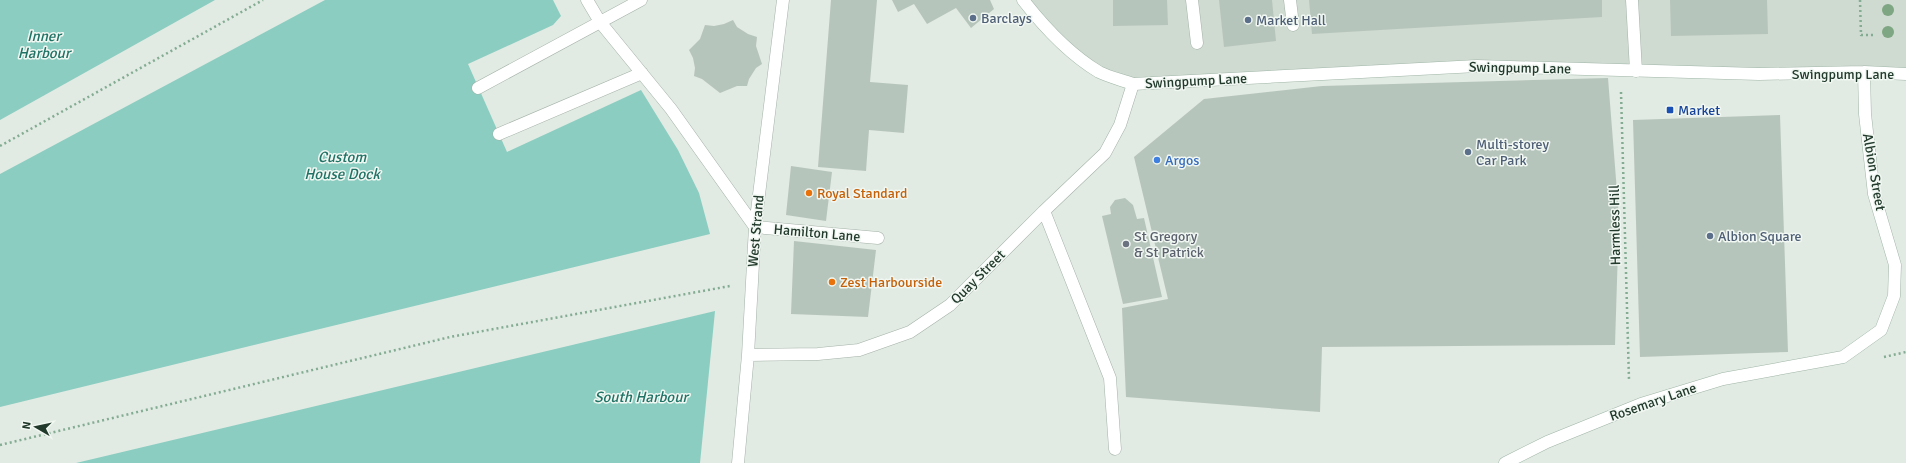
<svg xmlns="http://www.w3.org/2000/svg" width="1906" height="463" viewBox="0 0 1906 463" font-family="Signika,sans-serif">
<style>
.built{fill:#cfdad1}
.water{fill:#8bcdc1}
.building{fill:#b6c5bb}
.lines{fill:none;stroke-linecap:round;stroke-linejoin:round}
.lane-casing{stroke:#a4b2a8;stroke-width:13}
.street-casing{stroke:#a4b2a8;stroke-width:13}
.secondary-casing{stroke:#a0b6a7;stroke-width:13}
.path{stroke:#83ac92;stroke-width:2.5;stroke-dasharray:2 3;stroke-linecap:butt}
.lane{stroke:#fff;stroke-width:12}
.street{stroke:#fff;stroke-width:12}
.secondary{stroke:#fff;stroke-width:12}
.tree{fill:#7fa682}
.service-dot{fill:#5c6f8a;stroke:#f1f7f2;stroke-width:1.5}
.transit-dot{fill:#1a4fb4;stroke:#f1f7f2;stroke-width:1.5}
.shop-dot{fill:#3f7fe0;stroke:#f1f7f2;stroke-width:1.5}
.food-dot{fill:#e8710a;stroke:#f1f7f2;stroke-width:1.5}
.worship-dot{fill:#6b7280;stroke:#f1f7f2;stroke-width:1.5}
.labels{text-anchor:middle;dominant-baseline:central;stroke-width:3;stroke-linejoin:round;paint-order:stroke}
.service-label{font-size:14px;fill:#4e5e75;stroke:#f1f7f2;text-anchor:start}
.street-label{font-size:14px;fill:#223a2c;stroke:#f1f7f2}
.transit-label{font-size:14px;fill:#164399;stroke:#f1f7f2;text-anchor:start}
.shop-label{font-size:14px;fill:#366cbe;stroke:#f1f7f2;text-anchor:start}
.food-label{font-size:14px;fill:#c56008;stroke:#f1f7f2;text-anchor:start}
.worship-label{font-size:14px;fill:#5b616d;stroke:#f1f7f2;text-anchor:start}
.water-label{font-size:15px;font-style:italic;fill:#207265;stroke:#f1f7f2}
</style>
<rect width="100%" height="100%" fill="#e1eae3"/>
<path class="built" d="M1023,0H1906V78L1477,66L1133,84L1099,72Z"/>
<path class="water" d="M0,0H215L0,120Z
M325,0H553L561,16L553,25L468,64L507,152L641,90L678,150L699,193L710,234L0,407V174Z
M715,311L700,463H76Z"/>
<path class="building" d="M831,0H877L870,82L908,85L904,133L869,130L866,171L818,167Z
M892,0H990L994,9L971,28L956,8L927,24L914,4L898,12Z
M1113,0H1167L1168,25L1113,26Z
M1219,0H1272L1276,41L1224,47Z
M1309,0H1602V17L1312,34Z
M1670,0H1767L1768,34L1671,36Z
M733,20L737,27L748,34L757,37L756,46L762,64L756,68L749,79L747,86H737L720,93L702,79L694,76L695,68L693,58L689,50L700,39L705,25L714,26L724,24Z
M1608,78L1619,217L1615,345L1322,347L1320,412L1126,397L1122,308L1168,299L1134,157L1204,99L1322,86Z
M1780,115L1788,352L1640,357L1633,120Z
M791,166L832,172L826,221L786,215Z
M1125,198L1133,205L1137,219L1144,218L1162,297L1123,304L1102,216L1111,214L1110,207L1115,200Z
M794,241L876,250L868,317L791,314Z"/>
<g class="lines">
<defs>
<path id="lane" d="M587,0L600,22L671,109L755,227
M1192,0L1197,43
M1290,0L1293,25
M478,88L641,0
M499,134L642,73
M1044,211L1110,378L1115,449
M748,355L818,354L859,350L910,332L950,305L1044,211L1105,153L1120,125L1133,84
M738,463L748,355L755,227L783,0"/>
<path id="street" d="M1632,0L1636,71
M755,227L878,238"/>
<path id="secondary" d="M1023,0C1044,27 1069,54 1099,72C1109,77 1122,80 1133,84L1477,66L1759,74L1864,72L1906,74
M1505,463L1547,442L1641,404L1723,379L1843,357L1881,330L1894,296L1895,265L1874,194L1865,114L1864,72"/>
</defs>
<use href="#lane" class="lane-casing"/>
<use href="#street" class="street-casing"/>
<use href="#secondary" class="secondary-casing"/>
<path class="path" d="M1860,0L1861,35H1874
M1621,92L1629,380
M0,146L263,0
M1884,357L1906,352
M0,445L450,337L730,286"/>
<use href="#lane" class="lane"/>
<use href="#street" class="street"/>
<use href="#secondary" class="secondary"/>
</g>
<g class="tree">
<circle cx="1888" cy="10" r="6"/>
<circle cx="1888" cy="32" r="6"/>
</g>
<g class="service-dot">
<circle cx="973" cy="18" r="4"/>
<circle cx="1248" cy="20" r="4"/>
<circle cx="1468" cy="152" r="4"/>
<circle cx="1710" cy="236" r="4"/>
</g>
<rect class="transit-dot" x="1666" y="106" width="8" height="8" rx="2"/>
<circle class="shop-dot" cx="1157" cy="160" r="4"/>
<g class="food-dot">
<circle cx="809" cy="193" r="4"/>
<circle cx="832" cy="282" r="4"/>
</g>
<circle class="worship-dot" cx="1126" cy="244" r="4"/>
<g class="labels">
<g class="service-label">
<text x="981" y="18">Barclays</text>
<text x="1256" y="20">Market Hall</text>
<text x="1476" y="144">Multi-storey<tspan x="1476" dy="16">Car Park</tspan></text>
<text x="1718" y="236">Albion Square</text>
</g>
<g class="street-label">
<text transform="translate(1520 68) rotate(1)">Swingpump Lane</text>
<text x="1843" y="74">Swingpump Lane</text>
<text transform="translate(1196 81) rotate(-3)">Swingpump Lane</text>
<text transform="translate(1874 172) rotate(80)">Albion Street</text>
<text transform="translate(1615 225) rotate(-91)">Harmless Hill</text>
<text transform="translate(756 231) rotate(-85)">West Strand</text>
<text transform="translate(817 233) rotate(5)">Hamilton Lane</text>
<text transform="translate(978 277) rotate(-45)">Quay Street</text>
<text transform="translate(1653 402) rotate(-19)">Rosemary Lane</text>
</g>
<g class="transit-label">
<text x="1678" y="110">Market</text>
</g>
<g class="shop-label">
<text x="1165" y="160">Argos</text>
</g>
<g class="food-label">
<text x="817" y="193">Royal Standard</text>
<text x="840" y="282">Zest Harbourside</text>
</g>
<g class="worship-label">
<text x="1134" y="236">St Gregory<tspan x="1134" dy="16">&amp; St Patrick</tspan></text>
</g>
<g class="water-label">
<text x="44" y="36">Inner<tspan x="44" dy="17">Harbour</tspan></text>
<text x="342" y="157">Custom<tspan x="342" dy="17">House Dock</tspan></text>
<text x="641" y="397">South Harbour</text>
</g>
</g>
<g transform="translate(36 427) rotate(279)" stroke="#f1f7f2" stroke-width="3" paint-order="stroke">
<path d="M0-3L7 15L0 10L-7 15Z" fill="#223a2c"/>
<text y="-6" font-size="11" font-weight="bold" text-anchor="middle" fill="#223a2c">N</text>
</g>
</svg>
